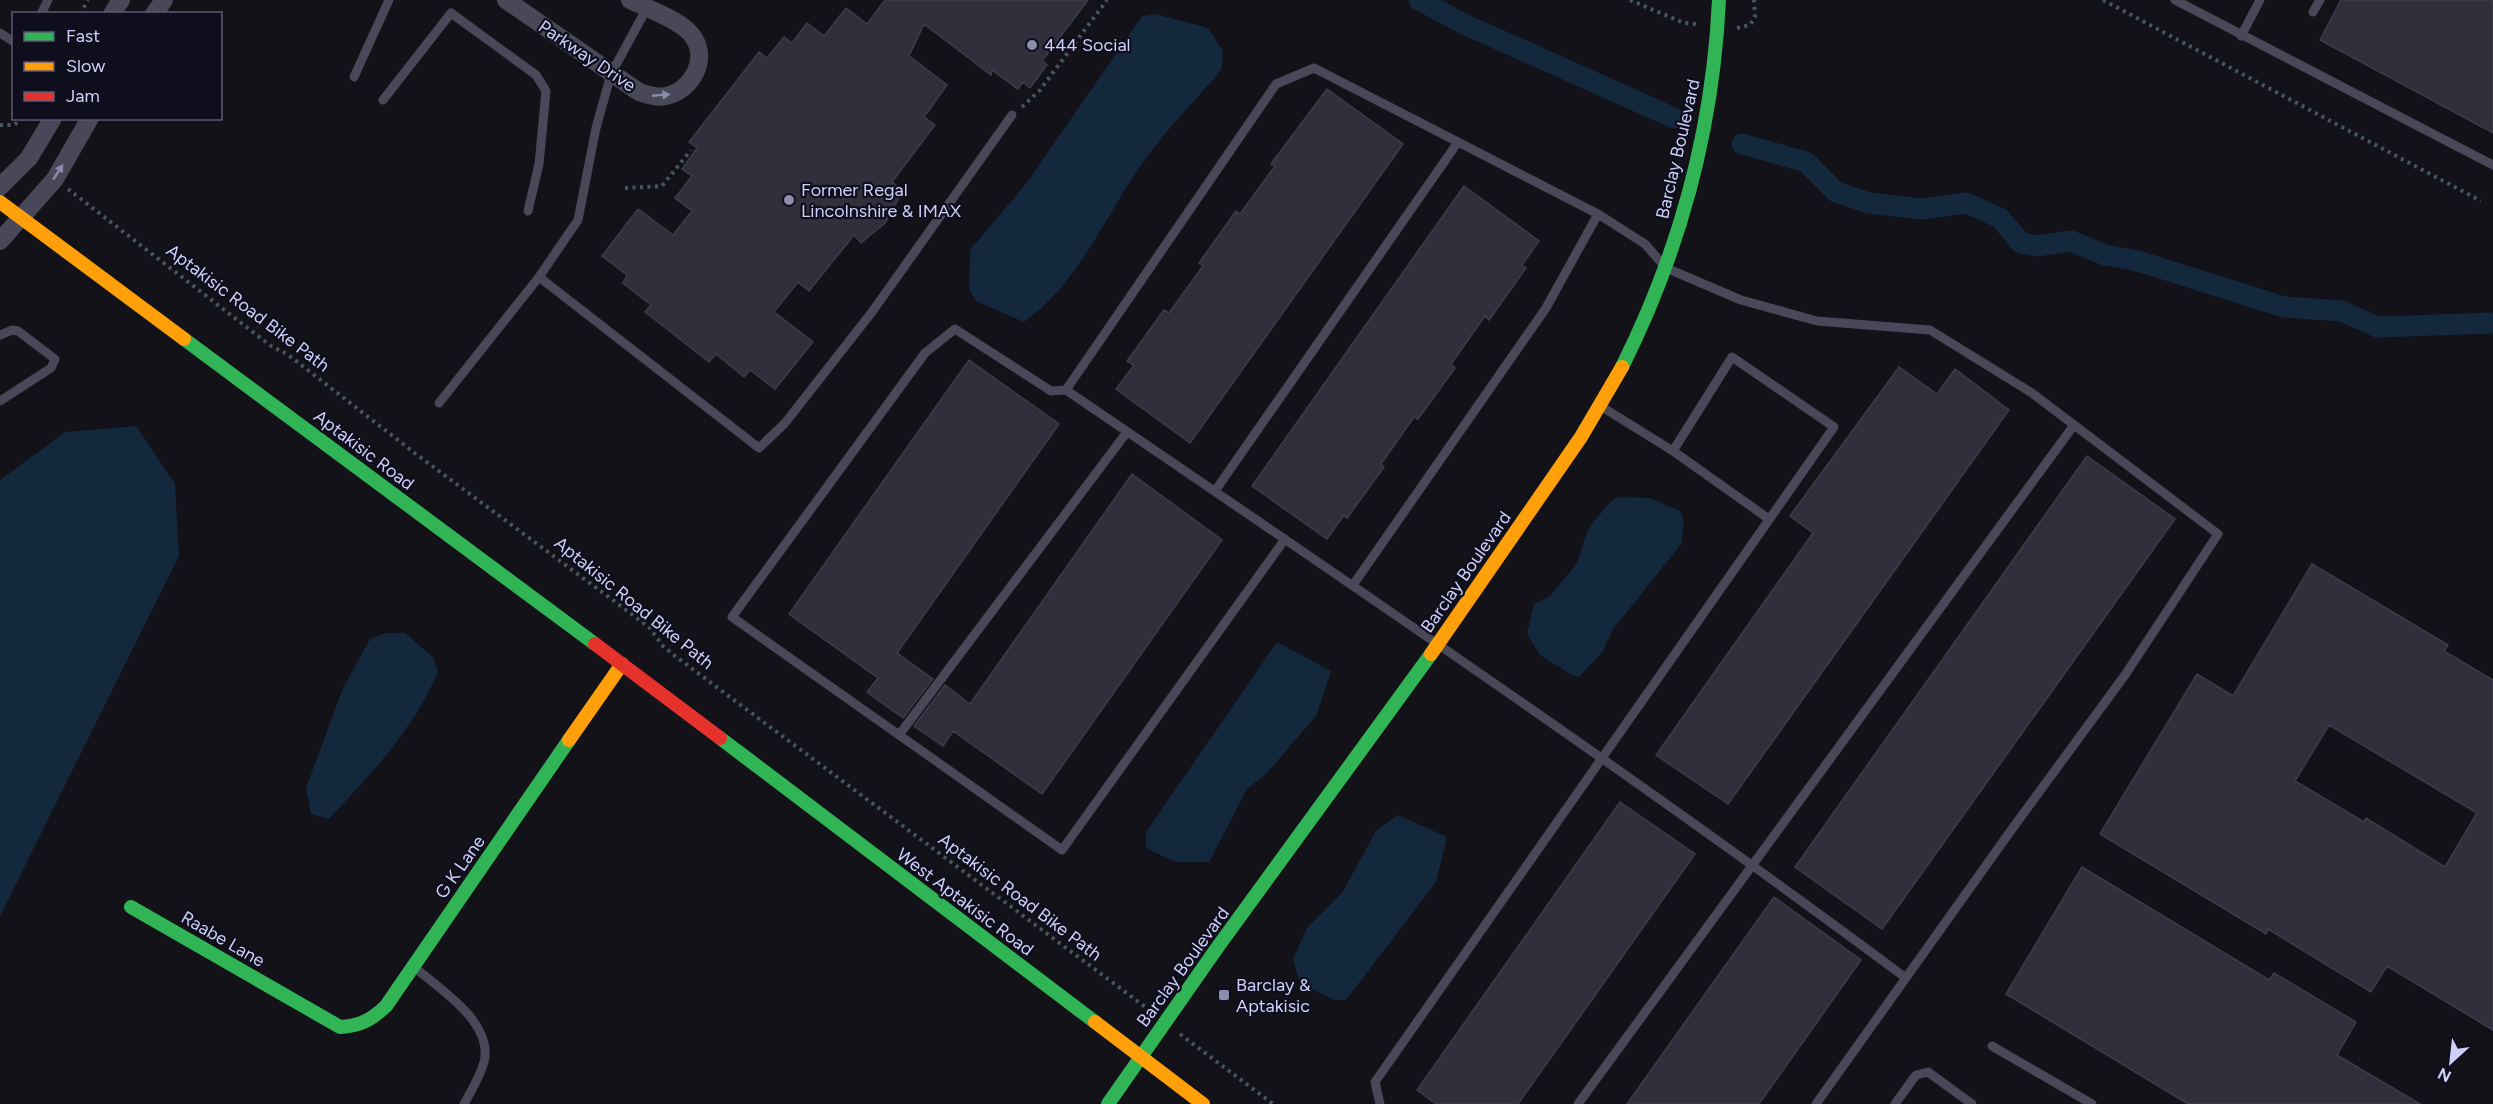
<svg xmlns="http://www.w3.org/2000/svg" width="2493" height="1104" viewBox="0 0 2493 1104" font-family="Figtree,sans-serif">
<style>
.water{fill:#13273d}
.lines{fill:none;stroke-linecap:round;stroke-linejoin:round}
.canal{stroke:#13273d;stroke-width:21}
.building{fill:#302f3b;stroke:#3d3c4c;stroke-width:1.5;fill-rule:evenodd}
.path{stroke:#48565f;stroke-width:4;stroke-dasharray:3 4.5;stroke-linecap:butt}
.lane{stroke:#484859;stroke-width:9}
.street{stroke:#484859;stroke-width:18}
.fast{stroke:#30b455;stroke-width:14}
.slow{stroke:#ff9f0a;stroke-width:14}
.jam{stroke:#e5322d;stroke-width:14}
.oneway{fill:#8c8caa}
.poi-dot{fill:#8d8dab;stroke:#0f0e1c;stroke-width:2}
.labels{text-anchor:middle;dominant-baseline:central;stroke-width:4.5;stroke-linejoin:round;paint-order:stroke}
.poi-label{font-size:18px;fill:#cfcffa;stroke:#0f0e1c;text-anchor:start}
.street-label{font-size:18px;fill:#cfcffa;stroke:#0f0e1c}
</style>
<rect width="100%" height="100%" fill="#121218"/>
<path class="water" d="M1155,14L1208,28L1223,51L1222,69C1194,102 1161,135 1137,171C1103,222 1075,286 1024,322L976,301L969,289L970,250L1028,181L1142,16Z
M136,426L175,484L179,556L0,916V480L65,432Z
M1618,497L1650,498L1680,511L1684,521L1681,544L1614,628L1602,652L1579,677L1570,674L1540,655L1527,634L1534,604L1550,596L1577,563L1588,529L1609,503Z
M385,633H405L433,657L438,672C414,729 370,775 329,819L311,814L306,788L343,688L370,639Z
M1277,642L1331,671L1316,716L1267,773L1247,789L1209,862H1175L1146,848V832Z
M1398,815L1447,837L1436,882L1346,1000H1334L1300,983L1293,959L1307,928L1342,893L1376,831Z"/>
<g class="lines">
<path class="canal" d="M1419,0L1464,24L1674,118
M1742,144L1806,162L1836,192L1869,203L1922,209L1966,203L2000,218L2021,243L2037,246L2071,241L2105,255L2138,261L2284,307L2342,311L2377,327L2493,323"/>
</g>
<path class="building" d="M885,0H1088L1042,61L1047,65L1030,88L1023,82L1018,89L992,70L991,75L924,24L909,56L947,85L924,117L935,125L892,182L903,191L885,223L861,243L854,235L809,291L798,282L774,312L813,342L775,389L750,370L744,377L716,354L709,362L645,312L651,305L623,283L627,275L602,256L638,209L673,235L692,211L675,198L692,176L682,169L697,148L689,142L759,52L767,58L784,37L792,43L807,23L824,36L846,8L867,24Z
M2341,0H2493V133L2320,40Z
M1327,89L1403,144L1190,443L1116,389L1134,365L1127,361L1164,310L1169,313L1203,266L1199,263L1236,211L1240,214L1275,166L1271,164Z
M1464,186L1539,241L1522,265L1526,268L1489,320L1485,316L1451,364L1455,368L1418,419L1414,417L1381,464L1384,467L1347,518L1344,515L1327,539L1252,486Z
M969,360L1059,424L897,653L933,679L903,718L867,692L878,678L789,614Z
M1899,367L1937,394L1955,369L2009,410L1728,804L1656,755L1813,533L1790,516Z
M2087,456L2175,519L1882,929L1795,867Z
M1132,474L1222,540L1042,794L953,731L943,746L914,726L945,685L970,704Z
M2312,564L2448,645L2444,651L2493,680V1030L2387,966L2371,992L2268,929L2266,934L2100,834L2197,674L2233,696ZM2329,725L2477,813L2445,867L2366,818L2364,822L2295,781Z
M1620,802L1695,854L1518,1104H1436L1417,1090Z
M2082,867L2269,980L2274,973L2356,1022L2337,1055L2420,1104H2188L2006,994Z
M1774,897L1861,960L1759,1104H1627Z"/>
<g class="lines">
<path class="path" d="M1630,0L1684,23L1697,24
M2103,0L2481,201
M80,14L88,0
M1737,28L1750,25L1755,17L1754,0
M1022,107L1040,90L1107,0
M0,125H14L23,118
M625,188L662,186L691,150
M68,189L271,346L287,354L416,454L649,627L663,646L675,656L1148,1009
M1180,1034L1273,1104"/>
<path class="lane" d="M2175,0L2493,165
M648,6L611,74L596,128L578,220L539,277L759,448L785,423L872,312L1012,115
M2313,12L2320,0
M41,14L48,0
M0,33L14,42
M2241,36L2260,0
M354,77L389,0
M383,100L451,13L536,75L546,91L539,164L528,211
M0,335L12,330L18,331L55,359L51,368L0,401
M1066,390L1276,84L1314,68L1458,142
M439,403L539,277
M1673,451L1769,519
M1215,491L1458,142L1598,214L1645,244L1666,268L1741,300L1817,321L1930,330L2032,393L2218,534L2125,675L2012,829L1816,1104
M1285,539L1062,850L732,617L925,353L955,329L1051,391L1066,390C1349,583 1632,774 1906,978
M1353,585L1546,308L1598,214
M899,735L1127,432
M414,967C440,989 494,1023 484,1062C480,1077 471,1091 464,1104
M1992,1046L2092,1104
M1380,1104L1375,1082L1834,427L1732,357L1673,451L1602,407
M1578,1104L2074,425
M1895,1104L1916,1075L1928,1072L1972,1104"/>
<path class="street" d="M506,0L639,92C648,95 657,98 666,96C693,90 710,57 691,34C680,20 646,8 630,0
M112,14L121,0
M154,14L164,0
M0,187L29,158L53,118
M0,241L55,179L90,118"/>
<path class="fast" d="M184,339L595,644
M1622,367C1680,251 1713,130 1719,0
M720,738L1095,1022
M131,907L340,1027C360,1026 371,1020 386,1006L569,740
M1108,1104L1217,948L1431,654"/>
<path class="slow" d="M0,202L184,339
M1431,654L1581,437L1622,367
M569,740L622,664
M1095,1022L1203,1104"/>
<path class="jam" d="M595,644L720,738"/>
</g>
<defs><path id="oneway-solid" d="M-6-.8H1V-3.2L6.5 0L1 3.2V.8H-6Z" transform="scale(1.5)"/></defs>
<g class="oneway">
<use href="#oneway-solid" transform="translate(661 95) rotate(-5)"/>
<use href="#oneway-solid" transform="translate(58 172) rotate(-57)"/>
</g>
<g class="poi-dot">
<circle cx="1032" cy="45" r="6"/>
<circle cx="789" cy="200" r="6"/>
<rect x="1218" y="989" width="12" height="12" rx="3"/>
</g>
<g class="labels">
<g class="poi-label">
<text x="1044" y="45">444 Social</text>
<text x="801" y="190">Former Regal<tspan x="801" dy="21">Lincolnshire &amp; IMAX</tspan></text>
<text x="1236" y="985">Barclay &amp;<tspan x="1236" dy="21">Aptakisic</tspan></text>
</g>
<g class="street-label">
<text transform="translate(587 56) rotate(34)">Parkway Drive</text>
<text transform="translate(1678 149) rotate(-77)">Barclay Boulevard</text>
<text transform="translate(248 308) rotate(37)">Aptakisic Road Bike Path</text>
<text transform="translate(364 450) rotate(37)">Aptakisic Road</text>
<text transform="translate(1466 572) rotate(-55)">Barclay Boulevard</text>
<text transform="translate(634 603) rotate(39)">Aptakisic Road Bike Path</text>
<text transform="translate(460 867) rotate(-55)">G K Lane</text>
<text transform="translate(1020 897) rotate(37)">Aptakisic Road Bike Path</text>
<text transform="translate(965 902) rotate(37)">West Aptakisic Road</text>
<text transform="translate(223 939) rotate(30)">Raabe Lane</text>
<text transform="translate(1183 967) rotate(-54)">Barclay Boulevard</text>
</g>
</g>
<rect x="12" y="12" width="210" height="108" fill="#0f0e1c" stroke="#5c5b75" stroke-width="1.5"/>
<rect x="24" y="32" width="30" height="9" fill="#30b455" stroke="#5c5b75" stroke-width="1.5"/>
<text x="66" y="42" font-size="18" fill="#cfcffa">Fast</text>
<rect x="24" y="62" width="30" height="9" fill="#ff9f0a" stroke="#5c5b75" stroke-width="1.5"/>
<text x="66" y="72" font-size="18" fill="#cfcffa">Slow</text>
<rect x="24" y="92" width="30" height="9" fill="#e5322d" stroke="#5c5b75" stroke-width="1.5"/>
<text x="66" y="102" font-size="18" fill="#cfcffa">Jam</text>
<g transform="translate(2451 1062) rotate(207)" stroke="#0f0e1c" stroke-width="4.5" paint-order="stroke">
<path d="M0-4.5L10 22L0 15L-10 22Z" fill="#cfcffa"/>
<text y="-9" font-size="16" font-weight="bold" text-anchor="middle" fill="#cfcffa">N</text>
</g>
</svg>
